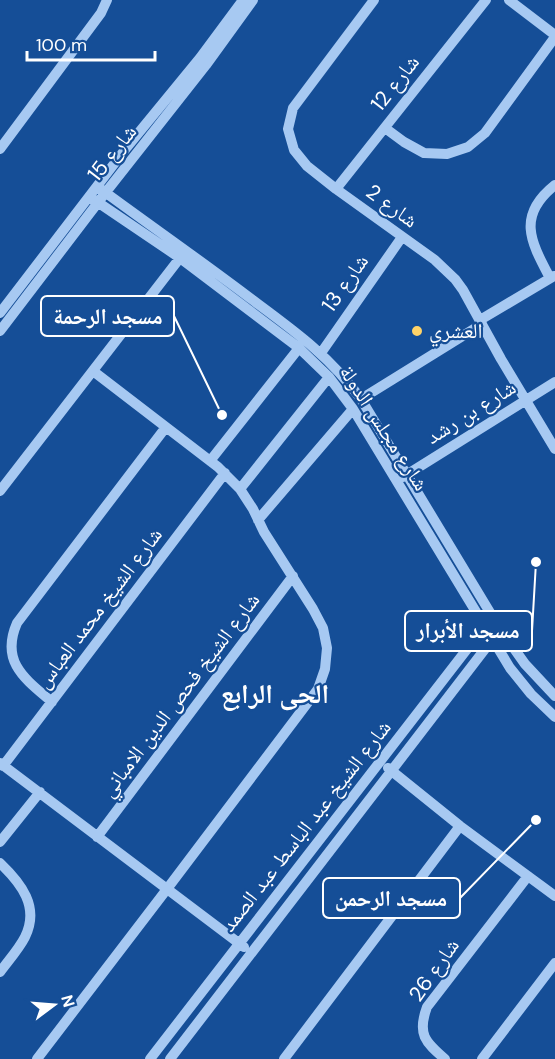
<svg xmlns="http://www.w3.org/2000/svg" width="555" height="1059" viewBox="0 0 555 1059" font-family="'DM Sans','Noto Naskh Arabic',sans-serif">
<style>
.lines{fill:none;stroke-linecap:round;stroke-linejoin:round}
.minor{stroke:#a7c9f2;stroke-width:10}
.poi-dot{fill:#ffd368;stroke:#154e97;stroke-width:2}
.labels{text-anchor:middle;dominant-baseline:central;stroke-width:4.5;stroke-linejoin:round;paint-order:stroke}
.street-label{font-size:21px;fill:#fff;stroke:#154e97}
.poi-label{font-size:21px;fill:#fff;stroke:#154e97;text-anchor:start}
.district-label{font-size:27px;font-weight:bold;fill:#fff;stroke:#154e97}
.leader{fill:none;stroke:#fff;stroke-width:2}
.callout-dot{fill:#fff;stroke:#154e97;stroke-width:2}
.callout{fill:#154e97;stroke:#fff;stroke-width:2}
.callout-label{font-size:22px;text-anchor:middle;font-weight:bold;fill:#fff}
</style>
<rect width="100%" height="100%" fill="#154e97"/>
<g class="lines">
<path class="minor" d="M374,0L293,108L288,129L294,150L307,166L336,189L435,260L455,279L463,290L501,359L555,449
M509,0L555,35
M385,128L404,142L424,153L447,154L468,147L485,133L555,37
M0,149L101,13L107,0
M98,187C148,224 200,260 250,298C293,330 329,355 361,399L500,629L525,664L555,696
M336,189L486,0
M90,197L180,258L299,348L329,377L353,409L510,668L531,694L555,717
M550,278C531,242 516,216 555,185
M0,313L127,147L200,58L243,0
M480,320L554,276
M0,331L106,192L206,65L253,0
M321,353L402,237
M361,399L482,324
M210,461L299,348
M403,477L555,382
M240,489L329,377
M0,491L183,254
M258,520L353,409
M52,702C25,679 0,662 17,623L166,427
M0,763L244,947
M3,766L225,473
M388,768L460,826L555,896
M97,837L293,576
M0,842L40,792
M0,863C21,883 40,907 25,937C19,949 8,961 0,972
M37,1059L167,889L318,689L325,669L327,648L323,628L313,609L264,532L253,509L240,489L218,467L93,371
M150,1059L488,622
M170,1059L495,636
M284,1059L460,826
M445,1059C425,1042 417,1034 427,1007L528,876
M482,1059L555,963"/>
</g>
<circle class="poi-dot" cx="417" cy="331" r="6"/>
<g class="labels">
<g class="street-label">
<text transform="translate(395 83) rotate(-52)">شارع 12</text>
<text transform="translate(112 153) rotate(-52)">شارع 15</text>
<text transform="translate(392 206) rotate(36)">شارع 2</text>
<text transform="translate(345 283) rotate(-55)">شارع 13</text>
<text transform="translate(471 412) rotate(-32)">شارع بن رشد</text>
<text transform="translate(384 428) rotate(57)">شارع مجلس الدولة</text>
<text transform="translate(99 608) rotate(-53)">شارع الشيخ محمد العباس</text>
<text transform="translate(180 695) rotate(-53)">شارع الشيخ فحص الدين الامباني</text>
<text transform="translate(306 826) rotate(-52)">شارع الشيخ عبد الباسط عبد الصمد</text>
<text transform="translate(434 970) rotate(-55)">شارع 26</text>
</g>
<g class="poi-label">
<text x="429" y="331">العشري</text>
</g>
<g class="district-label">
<text x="275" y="693">الحى الرابع</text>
</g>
</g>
<path class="leader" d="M222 415L174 316M536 562L532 631M536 820L460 898"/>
<g class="callout-dot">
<circle cx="222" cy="415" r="6"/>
<circle cx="536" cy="562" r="6"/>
<circle cx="536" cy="820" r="6"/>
</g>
<g class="callout">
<rect x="41" y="296" width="133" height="40" rx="6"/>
<rect x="405" y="611" width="127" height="40" rx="6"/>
<rect x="323" y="878" width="137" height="40" rx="6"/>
</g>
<g class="callout-label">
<text x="108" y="324">مسجد الرحمة</text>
<text x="468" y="638">مسجد الأبرار</text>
<text x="391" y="906">مسجد الرحمن</text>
</g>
<g transform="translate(54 1005) rotate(74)" stroke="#154e97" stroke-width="4.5" paint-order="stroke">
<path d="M0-4.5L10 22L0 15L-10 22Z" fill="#ffffff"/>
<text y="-9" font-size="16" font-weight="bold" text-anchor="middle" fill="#ffffff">N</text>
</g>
<path d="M27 51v9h128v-9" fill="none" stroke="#ffffff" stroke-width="3"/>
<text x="36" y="51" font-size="18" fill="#ffffff" stroke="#154e97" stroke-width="4.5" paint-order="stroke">100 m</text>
</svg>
